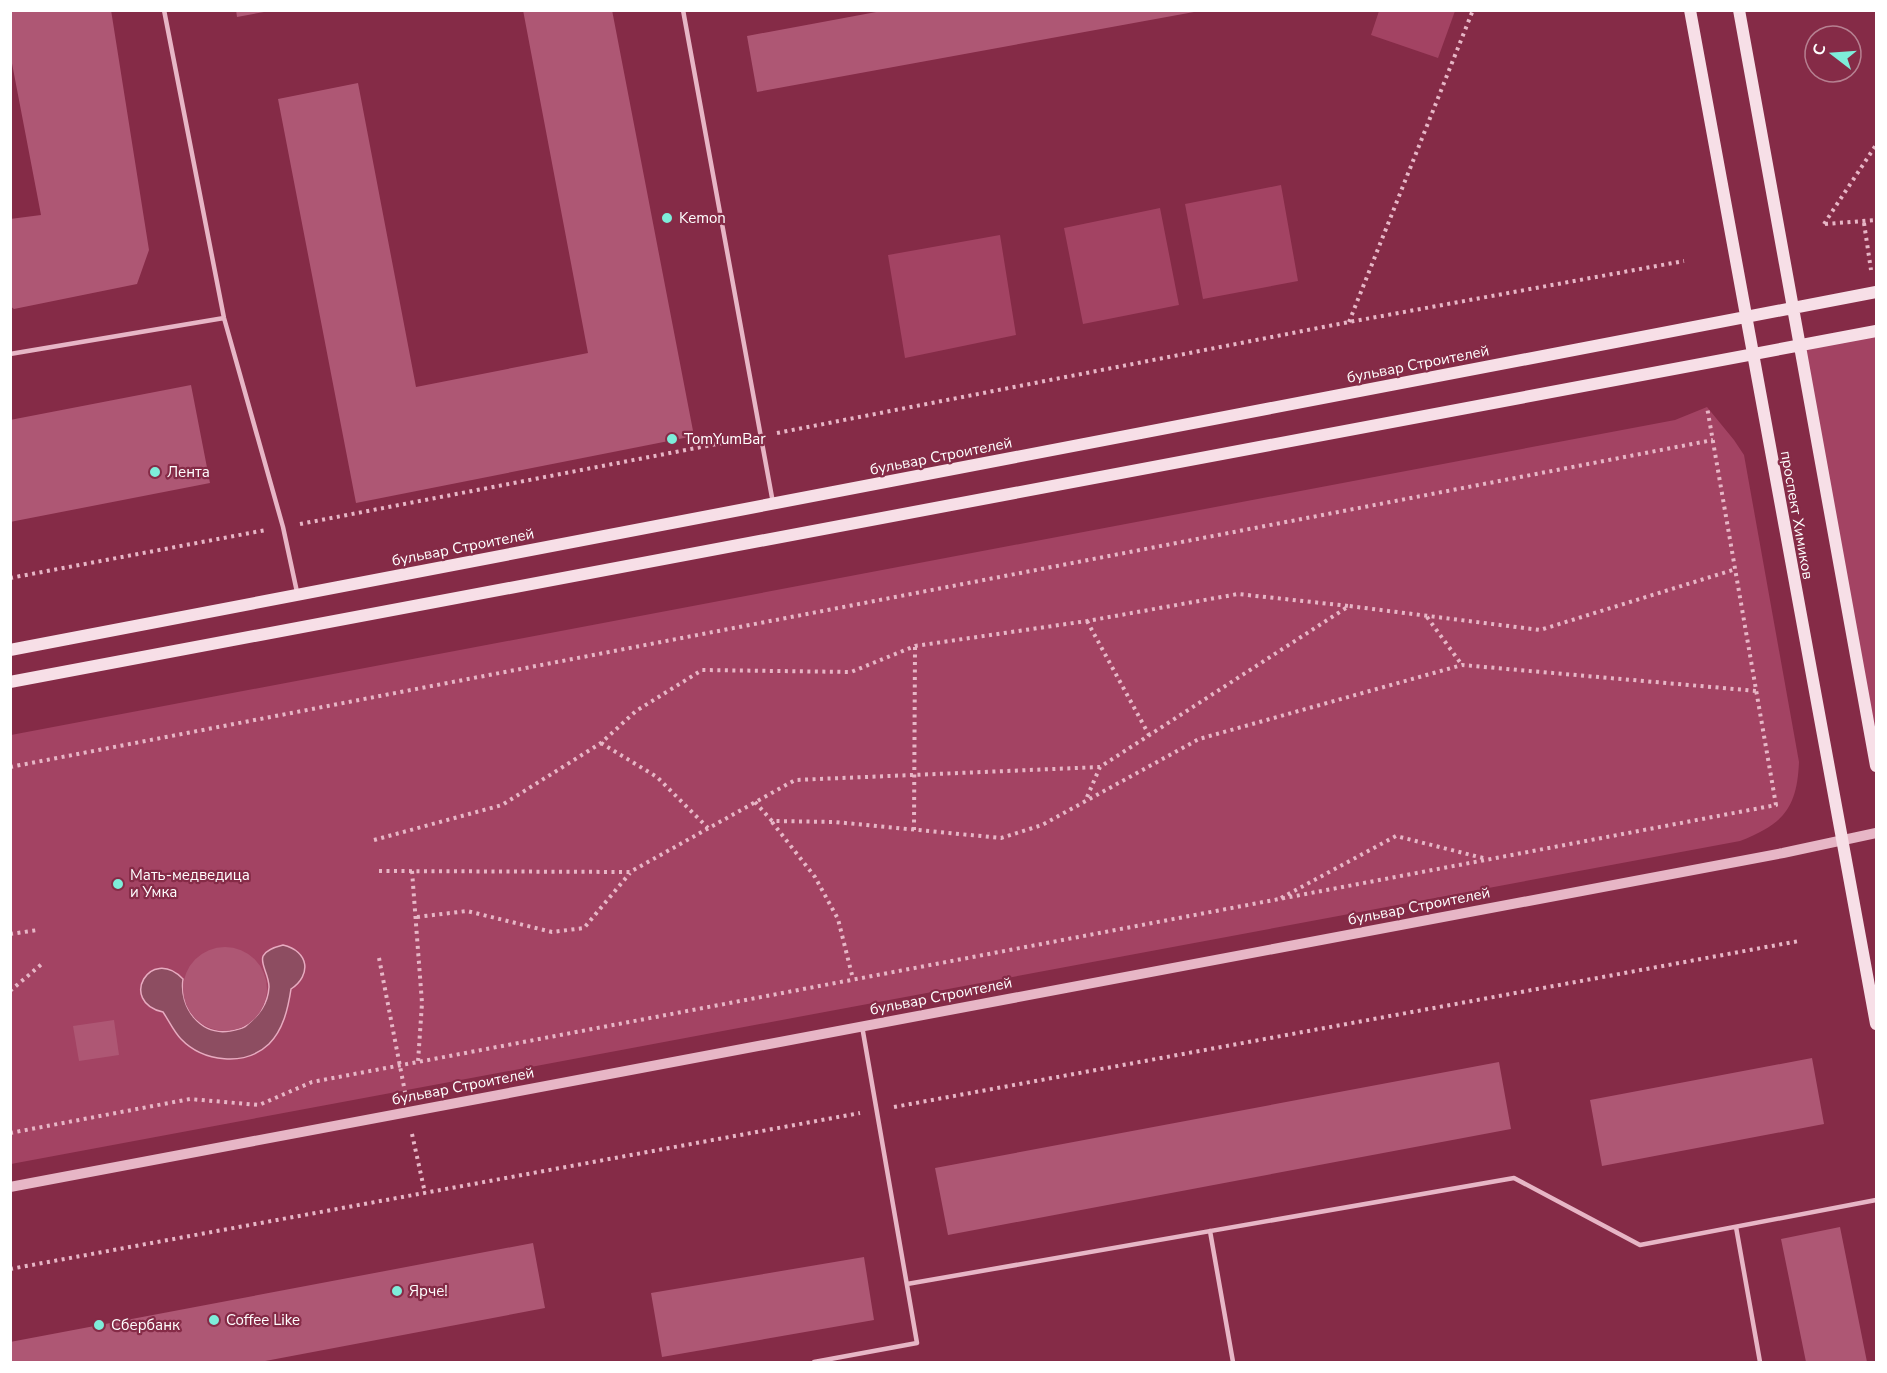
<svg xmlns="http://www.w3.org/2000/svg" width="1887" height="1373" viewBox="0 0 1887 1373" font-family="'Nunito Sans',sans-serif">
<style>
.green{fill:#a34363}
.water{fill:#8d4d61;stroke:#e7abc0;stroke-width:1.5}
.building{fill:#ae5774}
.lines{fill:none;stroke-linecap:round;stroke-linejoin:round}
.path{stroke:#e7b6c6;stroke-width:4;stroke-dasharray:3 4.5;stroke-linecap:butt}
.service{stroke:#e7b6c6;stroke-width:4.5}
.tertiary{stroke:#e7b6c6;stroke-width:10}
.secondary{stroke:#f7dfe7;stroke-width:12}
.poi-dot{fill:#7eedda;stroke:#852b47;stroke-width:2}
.labels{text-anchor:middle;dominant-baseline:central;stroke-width:4.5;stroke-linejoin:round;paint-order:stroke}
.poi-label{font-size:15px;fill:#fff;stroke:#852b47;text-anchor:start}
.street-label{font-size:15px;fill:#fff;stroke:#852b47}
</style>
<rect width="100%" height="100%" fill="#852b47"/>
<path class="green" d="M1379,11H1455L1438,58L1371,35Z
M1281,185L1298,281L1203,299L1185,204Z
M1160,208L1179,305L1083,324L1064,228Z
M1000,235L1016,335L905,358L888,255Z
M1876,331V765L1800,346Z
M1707,407L1734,440L1744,455L1799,762C1797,809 1783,824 1740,841L11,1164V735L1675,420Z"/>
<path class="water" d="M283,945C309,951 312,975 291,989C288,1009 283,1030 269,1044C245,1067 203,1062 181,1039C174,1032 169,1021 163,1012C118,1002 150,945 183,979C179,1007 200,1036 230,1031C236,1029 242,1030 247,1025C259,1015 268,1004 269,987C269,967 247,954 283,945Z"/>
<path class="building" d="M10,10H111L149,250L137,284L14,309L10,306V219L41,215L10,53Z
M236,10H264V12L237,17Z
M523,10H612L694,436L356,503L278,99L358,83L416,387L588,353Z
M887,10H1194V12L757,92L747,36Z
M191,385L210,483L10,522V420Z
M183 989a42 42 0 1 1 84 0a42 42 0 1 1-84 0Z
M114,1020L119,1055L79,1061L73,1026Z
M1812,1058L1824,1124L1602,1166L1590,1100Z
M1499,1062L1511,1129L948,1235L935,1168Z
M1840,1227L1867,1362H1806L1781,1239Z
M533,1243L545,1308L260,1362H10V1342Z
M864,1257L874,1320L662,1357L651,1293Z"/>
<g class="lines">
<path class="path" d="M1864,223L1871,270
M1824,224L1876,145
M1825,224L1876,220
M1349,322L1473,10
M777,433L1349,322L1684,261
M300,524L743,439
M10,578L266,530
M1427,617L1462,665
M1087,621L1149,735
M601,743L657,777L708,828
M10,767L1713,440
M1087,797L1100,767
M755,802L772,821L835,822L1001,838L1042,825L1199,739L1462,665L1757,691
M772,822L815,877L838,919L853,979
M914,830L915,646
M374,840L502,805L601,743L636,711L702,670L851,672L915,646L1087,621L1238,594L1349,606
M379,871L630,872L795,780L1100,767L1349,606L1540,630L1736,569
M412,871L422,1003L418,1062
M1281,898L1396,836L1487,859
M417,917L467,911L552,932L584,928L630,873
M10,934L38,930
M379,958L405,1092
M10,991L43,963
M894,1107L1799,941
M10,1133L190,1099L259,1105L312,1082L1776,805L1707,407
M412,1134L425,1193
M10,1269L860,1113"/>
<path class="service" d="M164,10L224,318L283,527L297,592
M683,10L773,503
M10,354L224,318
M1736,1227L1760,1362
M1210,1231L1233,1362
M907,1284L1514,1178L1640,1245L1876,1200
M814,1362L917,1343L862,1026"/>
<path class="tertiary" d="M10,1187L1783,853L1876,833"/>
<path class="secondary" d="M1690,10L1876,1024
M1739,10L1876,766
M10,650L1876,292
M10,682L1876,331"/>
</g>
<g class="poi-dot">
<circle cx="667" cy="218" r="6"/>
<circle cx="672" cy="439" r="6"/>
<circle cx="155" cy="472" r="6"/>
<circle cx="118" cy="884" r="6"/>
<circle cx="397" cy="1291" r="6"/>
<circle cx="214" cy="1320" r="6"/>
<circle cx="99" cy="1325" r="6"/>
</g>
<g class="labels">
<g class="poi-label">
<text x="679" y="218">Kemon</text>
<text x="684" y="439">TomYumBar</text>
<text x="167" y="472">Лента</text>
<text x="130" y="875">Мать-медведица<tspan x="130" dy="17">и Умка</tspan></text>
<text x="409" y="1291">Ярче!</text>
<text x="226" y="1320">Coffee Like</text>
<text x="111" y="1325">Сбербанк</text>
</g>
<g class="street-label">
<text transform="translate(1418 364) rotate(-11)">бульвар Строителей</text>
<text transform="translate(941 456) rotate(-11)">бульвар Строителей</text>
<text transform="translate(1797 515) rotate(80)">проспект Химиков</text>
<text transform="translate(463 547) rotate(-11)">бульвар Строителей</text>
<text transform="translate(1419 906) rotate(-11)">бульвар Строителей</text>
<text transform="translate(941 996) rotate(-11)">бульвар Строителей</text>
<text transform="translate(463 1086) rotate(-11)">бульвар Строителей</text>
</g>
</g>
<rect width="1887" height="1373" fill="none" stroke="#ffffff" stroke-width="24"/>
<g transform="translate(1833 54) rotate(287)"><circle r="28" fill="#852b47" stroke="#b68091" stroke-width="1.5"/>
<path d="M0-4.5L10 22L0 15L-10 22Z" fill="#7eedda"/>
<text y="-9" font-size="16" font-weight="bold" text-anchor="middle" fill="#ffffff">С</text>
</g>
</svg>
